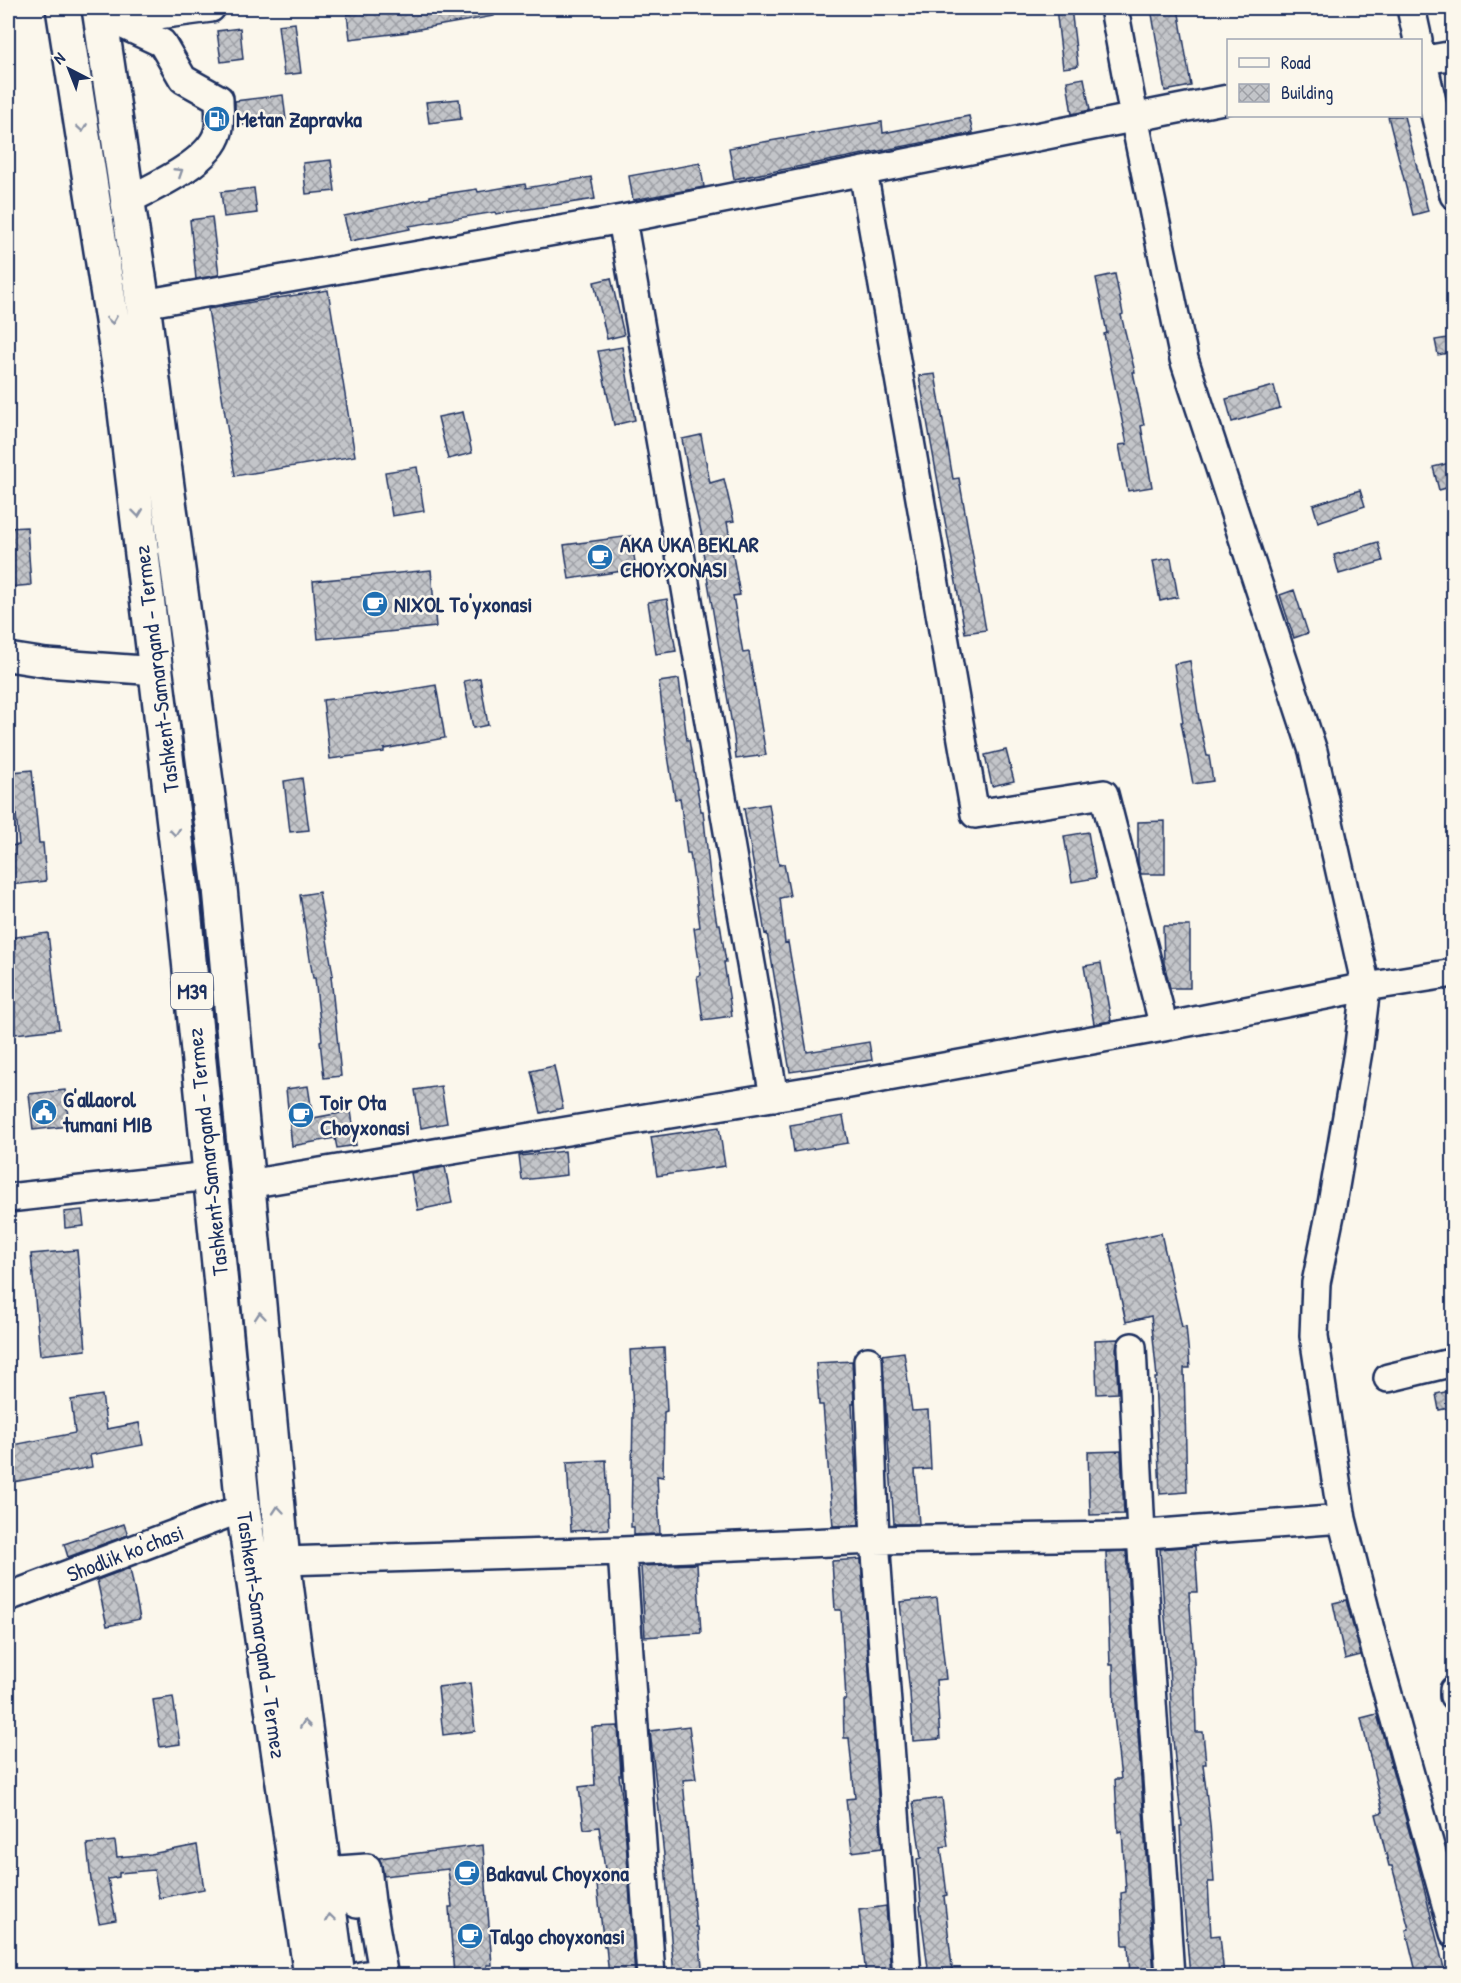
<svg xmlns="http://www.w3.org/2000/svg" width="1461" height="1983" viewBox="0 0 1461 1983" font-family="'Patrick Hand',sans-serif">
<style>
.building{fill:url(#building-cross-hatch);stroke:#1b2f5e;stroke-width:1.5}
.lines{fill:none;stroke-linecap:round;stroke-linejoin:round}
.minor-casing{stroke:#1b2f5e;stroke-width:32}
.highway-casing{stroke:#1b2f5e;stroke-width:38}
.minor{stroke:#fbf7ec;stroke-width:27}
.highway{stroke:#fbf7ec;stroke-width:33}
.oneway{stroke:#8b93a5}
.labels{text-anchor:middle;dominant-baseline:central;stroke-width:5;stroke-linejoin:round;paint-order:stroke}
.shield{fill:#fbf7ec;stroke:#5e6b89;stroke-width:1.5}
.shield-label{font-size:21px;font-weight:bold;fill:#1b2f5e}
.poi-label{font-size:22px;font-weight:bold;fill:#1b2f5e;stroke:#fbf7ec;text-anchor:start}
.street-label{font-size:22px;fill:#1b2f5e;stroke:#fbf7ec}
</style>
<defs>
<pattern id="building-cross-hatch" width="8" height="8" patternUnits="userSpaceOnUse" patternTransform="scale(1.5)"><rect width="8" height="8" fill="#c3c5c9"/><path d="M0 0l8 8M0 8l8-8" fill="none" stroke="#9ea0a6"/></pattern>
</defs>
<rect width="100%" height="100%" fill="#fbf7ec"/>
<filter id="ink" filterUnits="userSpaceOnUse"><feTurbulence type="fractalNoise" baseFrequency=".0167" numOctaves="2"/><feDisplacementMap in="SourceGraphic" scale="12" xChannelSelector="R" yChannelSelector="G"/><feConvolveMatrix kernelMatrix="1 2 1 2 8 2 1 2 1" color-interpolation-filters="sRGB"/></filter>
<g filter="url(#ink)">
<path class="building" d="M396,8H493L494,16L408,31V32L350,39L347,14Z
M1056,8H1071L1078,66L1063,68Z
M1151,8H1178L1191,86L1165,91Z
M295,23L301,73L284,75L278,25Z
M240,28L243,59L221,62L217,31Z
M1084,78L1090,110L1072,114L1067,81Z
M283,95L286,120L235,126V101Z
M459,99L461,119L429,123L426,102Z
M969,116L973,133L734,179L729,148L882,122L883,133Z
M1388,116H1404L1428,211L1413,215Z
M331,160L335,191L306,194L303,163Z
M700,163L704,187L633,200L629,176Z
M591,177L595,199L496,214L495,212L409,226L410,229L350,241L344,216L430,198V196L477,189L478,192L525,184L526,188Z
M254,188L257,213L224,217L221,192Z
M212,217L219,275L196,279L190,220Z
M1115,274L1123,314L1121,315L1135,372H1133L1144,425L1141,426L1152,487L1128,491L1119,445L1127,444L1104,334L1107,333L1096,278Z
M611,278L624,335L607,339L594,282Z
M328,290L355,456L235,476L208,309Z
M1454,337V352L1438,355L1435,340Z
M622,347L635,420L614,425L598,351Z
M935,374L953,479L959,478L986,630L965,633L919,376Z
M1274,386L1280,408L1232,422L1226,399Z
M463,412L472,453L448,459L438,417Z
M701,435L710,483L724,479L734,521L727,522L740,595L733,596L743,653L749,652L766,755L736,759L734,737L701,540H703L691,488L682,439Z
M1454,462V486L1439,490L1433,467Z
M417,467L424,511L392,516L385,472Z
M1360,490L1365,506L1318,522L1313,505Z
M27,527L31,585L8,587V528Z
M631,536L636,569L569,579L564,545Z
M1378,542L1383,561L1339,574L1334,555Z
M1171,558L1178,597L1160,601L1153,561Z
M431,570L436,627L318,639L313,581Z
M1294,590L1308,633L1294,638L1280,595Z
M667,599L676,651L656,654L648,602Z
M1190,661L1199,719L1207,756H1209L1213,781L1193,784L1181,722H1183L1174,664Z
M480,678L488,725L473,728L464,681Z
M679,679L687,740H689L701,811H703L712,894L717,924H720L726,962H724L732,1016L703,1020L697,976L701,975L694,928L700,927L695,888L690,853H687L680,798L675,799L666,743L659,682Z
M436,685L445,738L384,749V752L330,759L323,700L377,694V695Z
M1006,750L1014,781L992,786L985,755Z
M32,770L39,843H43L46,881L10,885L8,846L19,845L12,772Z
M302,778L309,830L290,832L284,781Z
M769,804L779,865L784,864L790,896L780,898L785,943L788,942L807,1052L869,1042L872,1060L790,1072L767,933L765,934L744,808Z
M1165,821V874H1141L1138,864V822Z
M1088,832L1096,878L1072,882L1064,836Z
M319,892L333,975L331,976L341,1076L324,1078L320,1041L322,1040L315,978H313L300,895Z
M1163,926H1190V988H1170L1164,963Z
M48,933L59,1029L15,1034L8,967V938Z
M1101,963L1111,1021L1094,1024L1084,966Z
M554,1066L563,1108L541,1113L531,1071Z
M308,1086L313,1118L351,1111L356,1145L337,1148L335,1138L292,1146L286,1089Z
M441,1086L447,1123L421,1128L415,1090Z
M65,1090L69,1126L33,1130L29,1094Z
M843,1116L848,1143L794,1152L790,1125Z
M719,1127L725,1166L657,1176L651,1137Z
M565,1151L567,1175L522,1180L519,1156Z
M445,1167L452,1203L418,1210L411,1173Z
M82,1210L84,1226L65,1228L64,1212Z
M1161,1233L1182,1327L1186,1326L1190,1368H1184L1187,1492L1160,1494L1155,1378H1157L1151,1316L1126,1322L1109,1244Z
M77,1250L86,1350L40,1355L31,1254Z
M1118,1339L1116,1348L1118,1393L1097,1394L1095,1340Z
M664,1348L667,1411L664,1412L663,1477L657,1476L660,1534L634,1535V1527H631L633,1412L630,1350Z
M904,1352L912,1411L928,1410L931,1469L915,1470L919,1524H894L882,1355Z
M852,1361L854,1404H852L859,1525L833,1526L823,1405H819L816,1363Z
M1454,1390V1407L1439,1410L1436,1394Z
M102,1395L107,1429L139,1423L143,1445L90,1455L92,1467L8,1483V1446L75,1433L71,1400Z
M1121,1451L1124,1514L1090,1515L1088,1452Z
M606,1460L609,1529L571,1531L567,1462Z
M124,1524L128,1535L68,1557L64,1544Z
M1195,1546L1198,1592H1189L1194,1662L1196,1732H1203L1206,1764H1203L1210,1824L1214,1882H1208L1211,1936L1220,1935L1224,1976H1190L1183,1893L1180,1826H1182L1172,1730L1169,1665L1163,1594L1160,1549Z
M1126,1551L1154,1976H1130L1128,1945H1123L1121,1893L1126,1892L1122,1831L1118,1832L1115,1779H1121L1114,1715L1113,1665H1110L1106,1552Z
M861,1559L882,1848L852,1852L846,1799L855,1798L849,1738H844L843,1700H846L841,1610H835L832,1561Z
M697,1564L701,1633L645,1637L641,1566Z
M130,1568L140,1619L107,1626L97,1580Z
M937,1598L946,1679L936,1680L940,1739L913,1741L910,1693L900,1602Z
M1346,1600L1361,1655L1345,1659L1333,1603Z
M470,1683L475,1731L443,1735L438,1687Z
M173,1697L180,1744L160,1747L153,1700Z
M1377,1714L1417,1860L1446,1976H1417L1406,1930L1409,1929L1392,1866H1389L1376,1814L1383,1812L1361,1718Z
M618,1726L621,1775H619L624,1810L635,1976H609L606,1946H604L597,1885L607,1884L599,1827L584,1829L579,1787L595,1785L592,1727Z
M689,1726L696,1779L683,1780L696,1927H698L703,1976H674L665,1864L650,1731Z
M942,1798L948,1846L941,1847L947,1895L944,1896L953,1976H929L920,1906L921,1905L917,1859L921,1858L913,1802Z
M115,1841L117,1857L151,1854L197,1845L204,1889L159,1898L154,1870L119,1873V1877L108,1879L116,1920L99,1923L91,1881L87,1844Z
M483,1845L492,1965H487V1976H454L449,1907H452L448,1869L384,1876L382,1866L379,1858Z
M886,1906L891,1976H866L859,1910Z"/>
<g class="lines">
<defs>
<path id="minor" d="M1114,8L1134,117L1184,359L1313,751L1366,987L1359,1045L1331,1210L1316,1283L1314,1336L1342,1519
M1411,8L1418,40
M112,21L211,8
M115,21L162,43L183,79L219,99C219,109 221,122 218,132C210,162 154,187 128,200
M1420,50L1454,195
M1420,61L1454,55
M863,171L975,814L1104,794L1164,1027
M622,219L774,1097
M143,304L622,219L1228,99
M8,657L46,663L157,671
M248,1184L844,1085L1164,1027L1366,987L1454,973
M8,1198L210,1176
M1132,1347L1141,1534L1170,1976
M868,1361L875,1540L907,1976
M1388,1378L1454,1362
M622,1551L651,1976
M283,1561L622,1551L875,1540L1121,1536L1342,1519L1372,1637L1454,1933
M8,1597L243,1508
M1454,1690V1696
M324,1871L367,1868L371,1902L357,1904L353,1870
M361,1976L383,1972L371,1902"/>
<path id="highway" d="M63,8L121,378L183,899L243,1508L311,1976
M99,8L143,304L220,888L283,1561L338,1976"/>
</defs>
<use href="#minor" class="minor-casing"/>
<use href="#highway" class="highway-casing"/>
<use href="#minor" class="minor"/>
<use href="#highway" class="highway"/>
</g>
<defs><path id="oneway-chevron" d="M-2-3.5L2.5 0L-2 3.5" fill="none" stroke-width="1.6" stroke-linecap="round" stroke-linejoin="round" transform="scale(1.5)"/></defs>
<g class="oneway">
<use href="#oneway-chevron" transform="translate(82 128) rotate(81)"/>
<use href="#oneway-chevron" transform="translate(179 172) rotate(-33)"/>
<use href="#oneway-chevron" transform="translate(112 320) rotate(81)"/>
<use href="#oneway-chevron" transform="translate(138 513) rotate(83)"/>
<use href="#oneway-chevron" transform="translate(175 832) rotate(84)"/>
<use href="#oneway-chevron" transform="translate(260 1316) rotate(-95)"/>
<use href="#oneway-chevron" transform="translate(278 1510) rotate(-95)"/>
<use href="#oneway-chevron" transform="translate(305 1724) rotate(-97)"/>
<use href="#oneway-chevron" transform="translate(330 1918) rotate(-98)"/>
</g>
</g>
<defs>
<symbol id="fuel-disc" viewBox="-11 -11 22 22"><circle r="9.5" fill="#1f6fb2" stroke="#fbf7ec"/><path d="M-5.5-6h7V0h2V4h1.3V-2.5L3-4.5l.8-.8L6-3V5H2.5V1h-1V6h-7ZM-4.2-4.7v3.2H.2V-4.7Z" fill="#fff"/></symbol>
<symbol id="cafe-disc" viewBox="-11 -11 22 22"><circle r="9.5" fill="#1f6fb2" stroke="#fbf7ec"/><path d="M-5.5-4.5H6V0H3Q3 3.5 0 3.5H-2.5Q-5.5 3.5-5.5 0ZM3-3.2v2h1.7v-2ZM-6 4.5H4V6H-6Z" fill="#fff"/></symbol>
<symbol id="civic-disc" viewBox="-11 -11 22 22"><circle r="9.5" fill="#1f6fb2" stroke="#fbf7ec"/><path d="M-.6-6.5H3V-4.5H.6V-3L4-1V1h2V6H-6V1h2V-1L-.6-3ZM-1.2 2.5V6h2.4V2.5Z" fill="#fff"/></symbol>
</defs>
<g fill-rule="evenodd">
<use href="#fuel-disc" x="202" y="104" width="30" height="30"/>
<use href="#cafe-disc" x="585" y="542" width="30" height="30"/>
<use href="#cafe-disc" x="360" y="589" width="30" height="30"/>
<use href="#civic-disc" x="29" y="1097" width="30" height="30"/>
<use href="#cafe-disc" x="286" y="1100" width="30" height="30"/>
<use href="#cafe-disc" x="452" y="1858" width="30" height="30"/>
<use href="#cafe-disc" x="455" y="1921" width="30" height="30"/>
</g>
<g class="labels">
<rect class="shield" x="171" y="973" width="42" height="36" rx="4.5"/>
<g class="shield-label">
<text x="192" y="991">M39</text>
</g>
<g class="poi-label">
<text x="236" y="119">Metan Zapravka</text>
<text x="620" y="544">AKA UKA BEKLAR<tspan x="620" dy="25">CHOYXONASI</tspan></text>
<text x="394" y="604">NIXOL To'yxonasi</text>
<text x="63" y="1099">G'allaorol<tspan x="63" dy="25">tumani MIB</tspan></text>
<text x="320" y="1102">Toir Ota<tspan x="320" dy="25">Choyxonasi</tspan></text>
<text x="486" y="1873">Bakavul Choyxona</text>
<text x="490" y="1936">Talgo choyxonasi</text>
</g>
<g class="street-label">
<text transform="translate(156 669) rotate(-97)">Tashkent-Samarqand - Termez</text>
<text transform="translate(207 1152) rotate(-96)">Tashkent-Samarqand - Termez</text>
<text transform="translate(125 1553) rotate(-21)">Shodlik ko'chasi</text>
<text transform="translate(262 1635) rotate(82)">Tashkent-Samarqand - Termez</text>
</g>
</g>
<rect width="1461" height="1983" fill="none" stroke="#fbf7ec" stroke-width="30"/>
<rect x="15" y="15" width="1431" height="1953" fill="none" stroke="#1b2f5e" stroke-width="2" filter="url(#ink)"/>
<rect x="1227" y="39" width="195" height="78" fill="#fbf7ec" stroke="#a1a7b3" stroke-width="1.5"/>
<rect x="1239" y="58" width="30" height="9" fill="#fbf7ec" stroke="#a1a7b3" stroke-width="1.5"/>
<text x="1281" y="69" font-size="18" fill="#1b2f5e">Road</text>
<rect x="1239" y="84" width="30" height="18" fill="url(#building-cross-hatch)" stroke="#a1a7b3" stroke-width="1.5"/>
<text x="1281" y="99" font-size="18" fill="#1b2f5e">Building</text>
<g transform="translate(69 69) rotate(318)" stroke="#fbf7ec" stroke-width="4.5" paint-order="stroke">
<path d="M0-4.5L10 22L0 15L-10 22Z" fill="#1b2f5e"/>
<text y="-9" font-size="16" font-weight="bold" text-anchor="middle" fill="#1b2f5e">N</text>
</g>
</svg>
